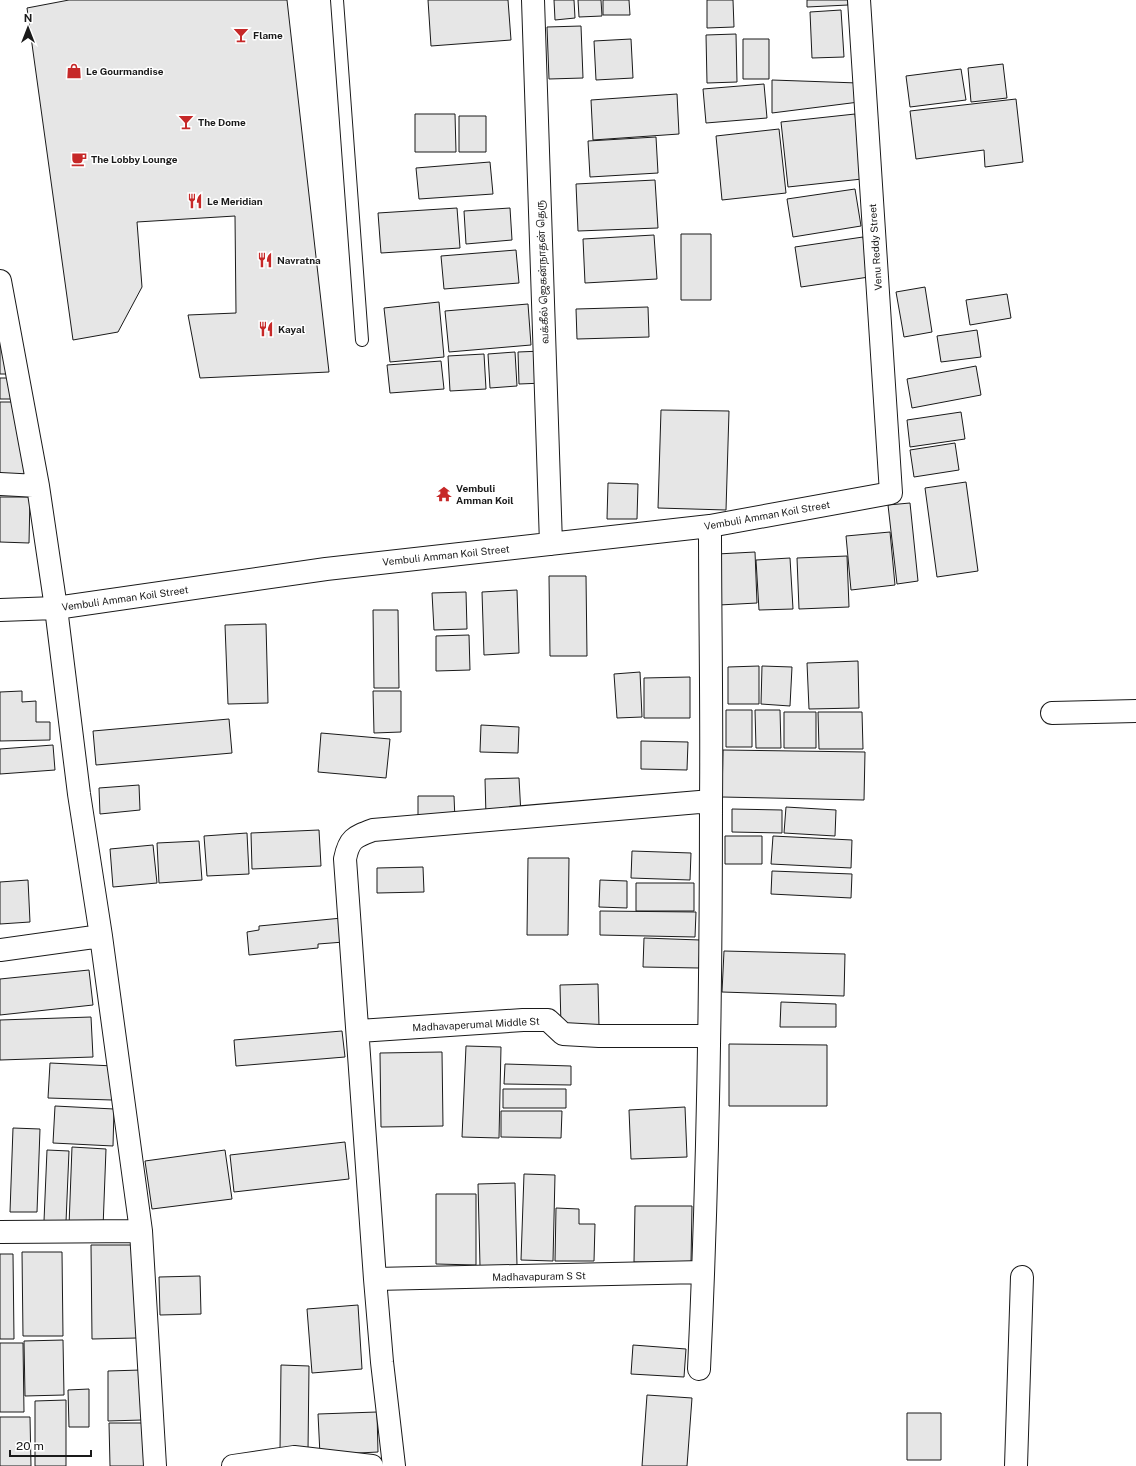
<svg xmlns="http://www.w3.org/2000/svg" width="1136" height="1466" viewBox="0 0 1136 1466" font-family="'Public Sans','Noto Sans Tamil',sans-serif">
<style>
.building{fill:#e6e6e6;stroke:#1a1a1a}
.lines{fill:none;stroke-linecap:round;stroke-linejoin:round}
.lane-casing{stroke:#1a1a1a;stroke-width:14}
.street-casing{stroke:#1a1a1a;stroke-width:24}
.lane{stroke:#fff;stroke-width:12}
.street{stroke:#fff;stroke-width:22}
.labels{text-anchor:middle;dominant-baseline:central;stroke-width:3;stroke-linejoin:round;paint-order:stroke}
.poi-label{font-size:10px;font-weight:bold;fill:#1a1a1a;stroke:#fff;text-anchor:start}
.street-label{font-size:10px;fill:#1a1a1a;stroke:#fff}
</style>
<rect width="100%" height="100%" fill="#fff"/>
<path class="building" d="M69,0H287L329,372L200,378L188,315L236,313L235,216L137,222L142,287L118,332L73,340L27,8Z
M428,0H508L511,40L431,46Z
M554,0H574L575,18L555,20Z
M578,0H601L602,16L579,17Z
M603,0H629L630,15H603Z
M707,0H733L734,27L707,28Z
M807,0H848V5L807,7Z
M841,10L844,57L812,58L810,12Z
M581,26L583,78L549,79L547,27Z
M736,34L737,82L707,83L706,35Z
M631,39L633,78L596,80L594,41Z
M743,39H769V79H743Z
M1003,64L1007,98L971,102L968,68Z
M961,69L966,100L910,107L906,76Z
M772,80L858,83L859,102L772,113Z
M764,84L767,118L706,123L703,89Z
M677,94L679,134L593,140L591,100Z
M1016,99L1023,162L985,167L984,150L916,159L910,111Z
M415,114H455L456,152H415Z
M855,114L862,179L788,187L781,122Z
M459,116H486V152H459Z
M779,129L786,193L722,200L716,136Z
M656,137L658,173L590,177L588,141Z
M490,162L493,194L419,199L416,168Z
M655,180L658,228L578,231L576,184Z
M855,189L861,226L793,237L787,199Z
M457,208L460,248L381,253L378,213Z
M510,208L512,240L466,244L464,211Z
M681,234H711V300H681Z
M654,235L657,279L585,283L583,239Z
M863,237L869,277L801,287L795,247Z
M516,250L519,283L444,289L441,256Z
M925,287L932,332L904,337L896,292Z
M1007,294L1011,318L970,325L966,300Z
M439,302L444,357L390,362L384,308Z
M528,304L531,345L449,352L445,311Z
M648,307L649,337L577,339L576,309Z
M977,330L981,357L941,362L937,336Z
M0,341L7,374H0Z
M542,351L544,383L519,384L518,352Z
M515,352L517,386L490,388L488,354Z
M484,354L486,389L450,391L448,356Z
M441,361L444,389L390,393L387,365Z
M976,366L981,395L912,408L907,379Z
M0,378H15V399H0Z
M0,402H13L28,477H0Z
M661,410L729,411L726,510L658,508Z
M961,412L965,439L910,447L907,420Z
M955,443L959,470L914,477L910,450Z
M966,482L978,571L937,577L925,488Z
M608,483L638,484L637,519H607Z
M0,497H30L29,543L0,542Z
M910,503L918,581L897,584L888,505Z
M890,532L895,585L851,590L846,536Z
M755,552L757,603L719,605L717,554Z
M847,556L849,607L799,609L797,558Z
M790,558L793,609L759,610L756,560Z
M549,576H586L587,656H550Z
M517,590L519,653L484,655L482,592Z
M466,592L467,629L434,630L432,593Z
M373,610H398L399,688H374Z
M266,624L268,703L228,704L225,625Z
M469,635L470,670L436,671V636Z
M858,661L859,708L809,709L807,663Z
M759,666V704H728V667Z
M762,666L792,667L790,706L761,704Z
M640,672L642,717L617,718L614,674Z
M690,677V718H644V678Z
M22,691V702L36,701V722H50V740L0,741V692Z
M373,691H401V732L374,733Z
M726,710H752V747H726Z
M755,710H780L781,748H756Z
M784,712H816V748H784Z
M818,712H862L863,749H819Z
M229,719L232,753L96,765L93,731Z
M481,725L519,727L518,753L480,752Z
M321,733L390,739L386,778L318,772Z
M641,741L688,742L687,770L641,769Z
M53,745L55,770L0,774V749Z
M723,750L865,752L864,800L722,797Z
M519,778L521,815L486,816L485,779Z
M139,785L140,810L100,814L99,788Z
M418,796H454L455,820L418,821Z
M786,807L836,810L835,836L784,833Z
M732,809L782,810V833L732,832Z
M319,830L321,866L252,869L251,833Z
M247,833L249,874L207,876L204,836Z
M725,836H762V864H725Z
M773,836L852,840L851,868L771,864Z
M199,841L202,880L159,883L157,843Z
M153,845L157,883L113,887L110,849Z
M632,851L691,853L690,880L631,878Z
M528,858H569L568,935H527Z
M423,867L424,892L377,893V868Z
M772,871L852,874L851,898L771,894Z
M28,880L30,922L0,924V882Z
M600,880L627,881V908L599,907Z
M636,883H694V911H636Z
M600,911L696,912L695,937L600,935Z
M342,918L344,942L318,944V948L249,955L247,932L259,930V926Z
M644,938L700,940L699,968L643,967Z
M724,951L845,954L844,996L722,992Z
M89,970L93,1005L0,1015V979Z
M598,984L599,1027H561L560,985Z
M781,1002L836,1004V1027H780Z
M91,1017L93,1057L0,1060V1020Z
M342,1031L345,1057L236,1066L234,1040Z
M729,1044L827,1045V1106H729Z
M466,1046L501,1047L499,1138L462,1137Z
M442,1052L443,1126L381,1127L380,1053Z
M50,1063L114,1066L112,1100L48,1098Z
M505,1064L571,1066V1085L504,1084Z
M503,1089H566V1108H503Z
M55,1106L114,1109L113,1146L53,1143Z
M685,1107L687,1157L631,1159L629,1110Z
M501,1111H562L561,1138L501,1137Z
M13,1128L40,1129L37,1212H10Z
M345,1142L349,1179L234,1192L230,1155Z
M72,1147L106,1149L103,1228L69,1226Z
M47,1150L69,1151L66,1222L44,1221Z
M225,1150L232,1199L152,1209L145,1161Z
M524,1174L555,1175L553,1261L521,1260Z
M515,1183L517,1265L480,1266L478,1184Z
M436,1194H476V1265L436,1264Z
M635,1206H692L691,1263L634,1262Z
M556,1208L579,1209V1224H595L594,1261H555Z
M91,1245H136L137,1338L92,1339Z
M22,1252H62L63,1336H23Z
M0,1254H13L14,1339H0Z
M200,1276L201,1314L160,1315L159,1277Z
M358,1305L362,1369L312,1373L307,1309Z
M63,1340L64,1395L25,1396L24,1341Z
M0,1343H23L24,1412H0Z
M633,1345L686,1349L684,1377L631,1374Z
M281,1365L309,1366L308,1451L280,1450Z
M141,1370L142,1420L108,1421V1371Z
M89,1389V1427H69L68,1390Z
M647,1395L692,1398L687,1466H642Z
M66,1400V1466H35V1401Z
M377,1412L378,1452L320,1455L318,1414Z
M907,1413H941V1460H907Z
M0,1417H30L31,1466H0Z
M109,1423H144L145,1466H110Z"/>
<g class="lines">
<defs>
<path id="lane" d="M337,0L362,340"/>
<path id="street" d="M533,0L551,544
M0,281L38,486L56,608L79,794L101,936L141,1231L155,1466
M0,484L38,486
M0,610L56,608L326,569L710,526L891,493L859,0
M1052,713L1136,711
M0,950L101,936
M359,1031L523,1020H548L563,1034L599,1036H708
M0,1232L141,1231
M375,1279L703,1272
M699,1369C708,1180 711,990 711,801C712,710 710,618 710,526
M233,1466L294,1457L372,1466
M394,1466L382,1362L375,1279L345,859C349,839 354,837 373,830L711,801
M1016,1466L1022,1277"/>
</defs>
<use href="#lane" class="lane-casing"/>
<use href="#street" class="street-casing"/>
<use href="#lane" class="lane"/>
<use href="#street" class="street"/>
</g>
<defs>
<symbol id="bar-bare" viewBox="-9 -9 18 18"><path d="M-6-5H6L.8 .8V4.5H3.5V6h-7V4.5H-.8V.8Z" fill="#c62828" stroke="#fff" stroke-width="2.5" paint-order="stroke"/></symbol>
<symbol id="shop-bare" viewBox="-9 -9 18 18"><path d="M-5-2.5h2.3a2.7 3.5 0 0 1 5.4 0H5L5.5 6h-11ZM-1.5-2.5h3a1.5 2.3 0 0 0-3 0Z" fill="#c62828" stroke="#fff" stroke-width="2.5" paint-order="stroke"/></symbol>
<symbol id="cafe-bare" viewBox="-9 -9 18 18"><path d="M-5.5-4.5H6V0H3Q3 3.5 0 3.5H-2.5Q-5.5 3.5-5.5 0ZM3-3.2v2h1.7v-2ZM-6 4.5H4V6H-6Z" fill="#c62828" stroke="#fff" stroke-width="2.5" paint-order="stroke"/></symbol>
<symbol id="restaurant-bare" viewBox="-9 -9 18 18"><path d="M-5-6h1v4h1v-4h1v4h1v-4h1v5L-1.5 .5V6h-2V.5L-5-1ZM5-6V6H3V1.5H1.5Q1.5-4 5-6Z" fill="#c62828" stroke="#fff" stroke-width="2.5" paint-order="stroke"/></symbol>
<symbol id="temple-bare" viewBox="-9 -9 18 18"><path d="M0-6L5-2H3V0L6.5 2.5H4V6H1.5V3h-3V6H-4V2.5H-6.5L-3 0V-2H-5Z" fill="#c62828" stroke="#fff" stroke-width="2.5" paint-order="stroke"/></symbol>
</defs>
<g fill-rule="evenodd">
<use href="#bar-bare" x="230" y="24" width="22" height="22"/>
<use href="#shop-bare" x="63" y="60" width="22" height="22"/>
<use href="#bar-bare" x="175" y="111" width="22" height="22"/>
<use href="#cafe-bare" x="68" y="148" width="22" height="22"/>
<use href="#restaurant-bare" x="184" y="190" width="22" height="22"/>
<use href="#restaurant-bare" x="254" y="249" width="22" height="22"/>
<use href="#restaurant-bare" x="255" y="318" width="22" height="22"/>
<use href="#temple-bare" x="433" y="483" width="22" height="22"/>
</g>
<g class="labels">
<g class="poi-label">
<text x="253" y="35">Flame</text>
<text x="86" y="71">Le Gourmandise</text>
<text x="198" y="122">The Dome</text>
<text x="91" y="159">The Lobby Lounge</text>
<text x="207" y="201">Le Meridian</text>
<text x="277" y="260">Navratna</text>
<text x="278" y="329">Kayal</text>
<text x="456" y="488">Vembuli<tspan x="456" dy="12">Amman Koil</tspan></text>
</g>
<g class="street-label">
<text transform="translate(875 247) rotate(-94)">Venu Reddy Street</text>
<text transform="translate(542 272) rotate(-92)">வக்கீல் ஜெகன்நாதன் தெரு</text>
<text transform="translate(767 515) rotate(-10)">Vembuli Amman Koil Street</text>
<text transform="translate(446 555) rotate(-6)">Vembuli Amman Koil Street</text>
<text transform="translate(125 598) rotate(-8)">Vembuli Amman Koil Street</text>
<text transform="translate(476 1024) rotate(-3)">Madhavaperumal Middle St</text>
<text transform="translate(539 1276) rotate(-1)">Madhavapuram S St</text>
</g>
</g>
<g transform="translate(28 28)" stroke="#ffffff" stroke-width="3" paint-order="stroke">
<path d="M0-3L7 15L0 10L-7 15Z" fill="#1a1a1a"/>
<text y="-6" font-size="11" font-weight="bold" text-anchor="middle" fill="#1a1a1a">N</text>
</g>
<path d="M10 1450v6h81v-6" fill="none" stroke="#1a1a1a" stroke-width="2"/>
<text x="16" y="1450" font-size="12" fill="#1a1a1a" stroke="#ffffff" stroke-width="3" paint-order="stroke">20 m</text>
</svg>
